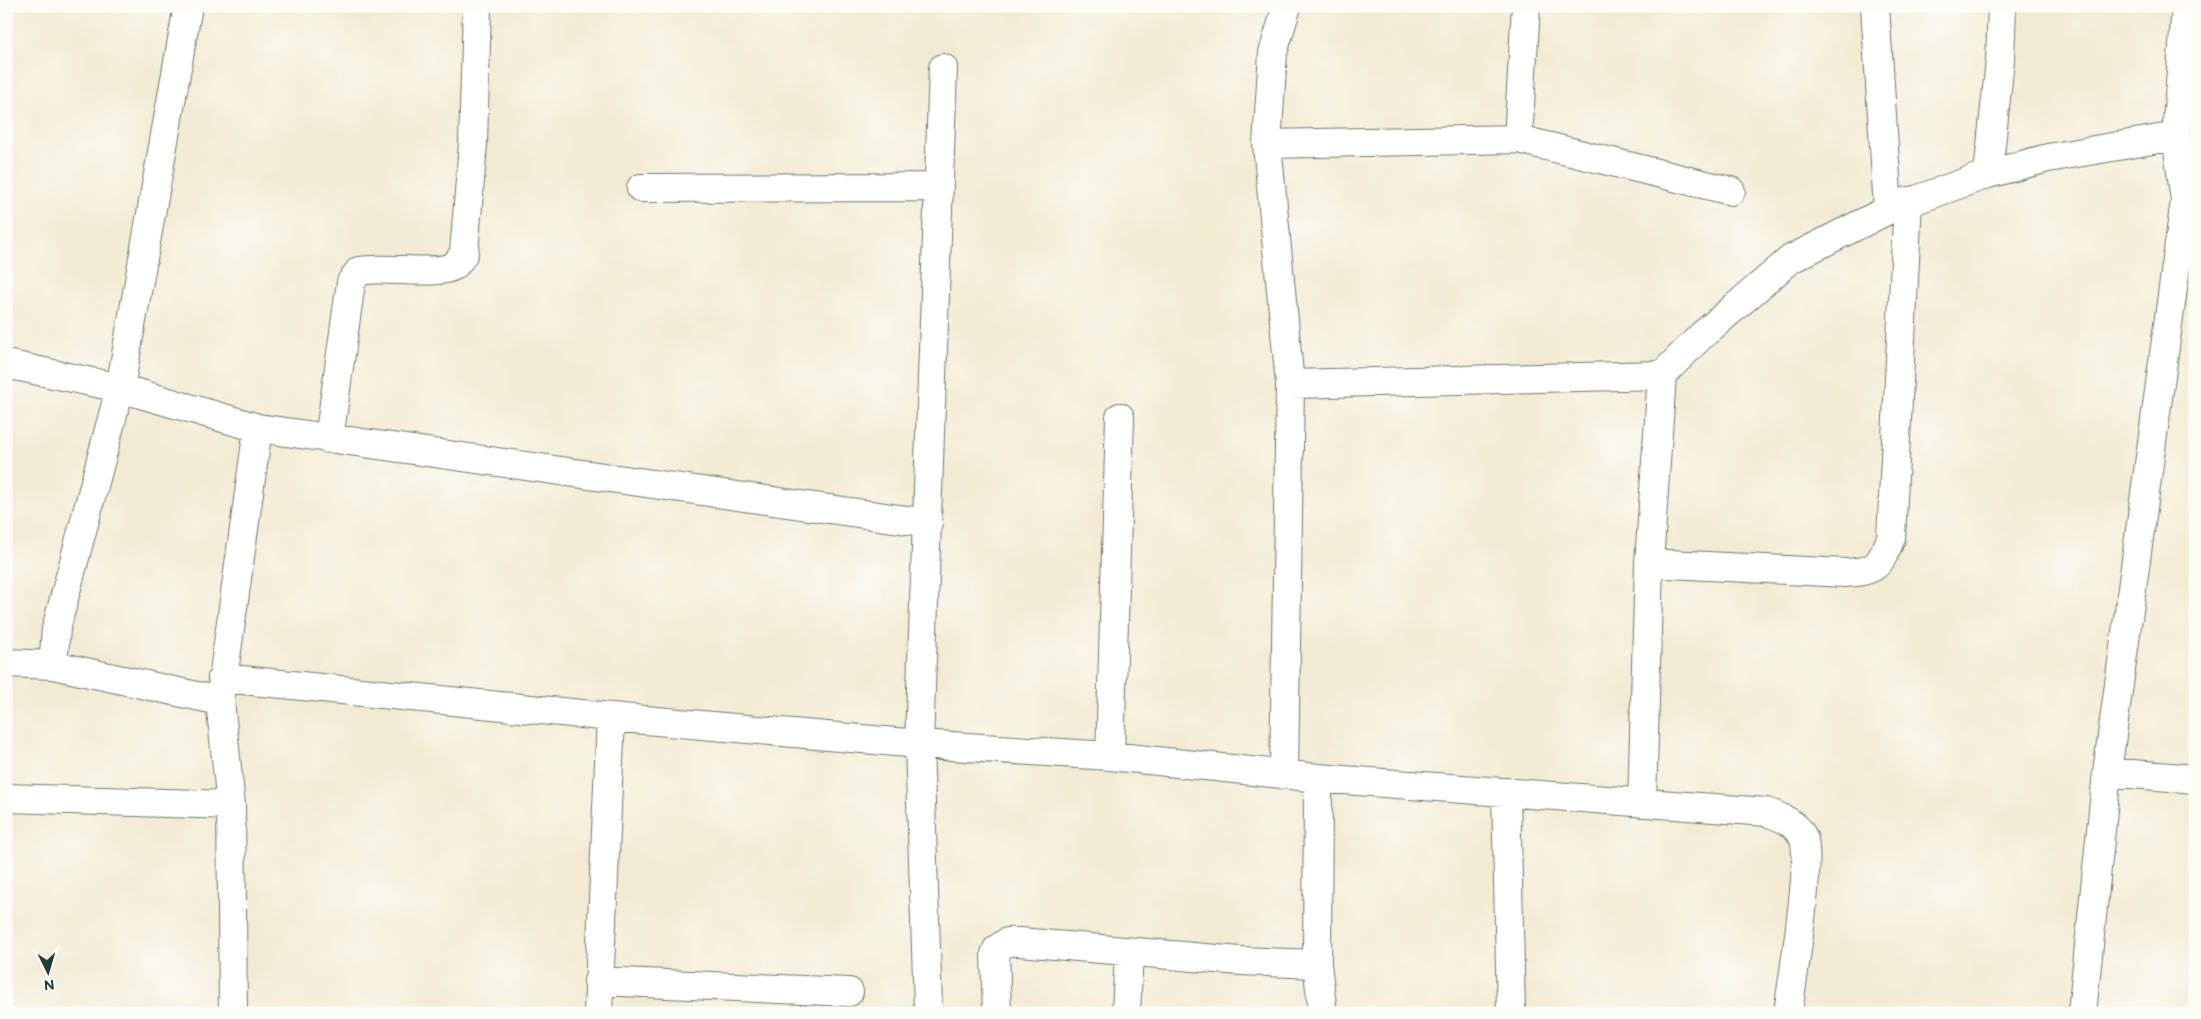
<svg xmlns="http://www.w3.org/2000/svg" width="2201" height="1019" viewBox="0 0 2201 1019" font-family="'Balsamiq Sans',sans-serif">
<style>
.lines{fill:none;stroke-linecap:round;stroke-linejoin:round}
.minor-casing{stroke:#697a6c;stroke-width:30}
.minor{stroke:#fff;stroke-width:28}
</style>
<rect width="100%" height="100%" fill="#fdfcf7"/>
<filter id="ink" filterUnits="userSpaceOnUse"><feTurbulence type="fractalNoise" baseFrequency=".02" numOctaves="2"/><feDisplacementMap in="SourceGraphic" scale="10" xChannelSelector="R" yChannelSelector="G"/><feConvolveMatrix kernelMatrix="1 2 1 2 8 2 1 2 1" color-interpolation-filters="sRGB"/></filter>
<filter id="wash" filterUnits="userSpaceOnUse"><feTurbulence type="fractalNoise" baseFrequency=".0096" numOctaves="4" result="noise"/><feDisplacementMap in="SourceGraphic" scale="20" xChannelSelector="R" yChannelSelector="G"/><feGaussianBlur stdDeviation="1.12" result="paint"/><feColorMatrix in="noise" values="0 0 0 0 0 0 0 0 0 0 0 0 0 0 0 0 0 1.4 0 .05"/><feComposite in="paint" operator="in"/></filter>
<g filter="url(#wash)">
<rect width="100%" height="100%" fill="#f2ebd3"/>
</g>
<g filter="url(#ink)">
<g class="lines">
<defs>
<path id="minor" d="M1875,6L1888,210
M1518,139L1526,6
M1267,144L1518,139L1731,191
M1988,174L2000,60L2002,6
M641,188L939,187
M6,364L120,388L258,428L928,523
M1290,384L1662,375L1700,337L1791,259L1888,210L1988,174L2048,158L2176,136
M329,439L351,282L359,271C383,266 437,276 454,266C458,263 461,257 464,253L473,144L477,6
M1649,563L1845,573C1876,571 1879,567 1891,538L1908,201
M6,663L53,665L220,701L258,428
M53,665L56,629L120,388L188,6
M222,678L611,717L919,744L1110,756L1318,778L1766,812C1779,816 1797,823 1803,837C1813,858 1792,982 1788,1013
M220,701L231,805L233,1013
M1110,756L1120,417
M2107,772L2195,779
M1284,775L1290,384L1267,144L1273,53L1287,6
M1318,778L1317,964L1323,1013
M1506,792L1511,1013
M6,798L231,805
M1642,803L1649,563L1662,375
M598,981L849,992
M928,1007L919,744L943,68
M598,1013L611,717
M997,1013L995,954L997,949L1007,942H1020L1240,961L1317,964
M1126,1013L1129,953
M2082,1013L2107,772L2185,200L2176,136L2186,6"/>
</defs>
<use href="#minor" class="minor-casing"/>
<use href="#minor" class="minor"/>
</g>
</g>
<rect width="2201" height="1019" fill="none" stroke="#fdfcf7" stroke-width="25"/>
<g transform="translate(48 972) rotate(175)" stroke="#fdfcf7" stroke-width="4" paint-order="stroke">
<path d="M0-4L9 19L0 12L-9 19Z" fill="#1f3d34"/>
<text y="-8" font-size="14" font-weight="bold" text-anchor="middle" fill="#1f3d34">N</text>
</g>
</svg>
